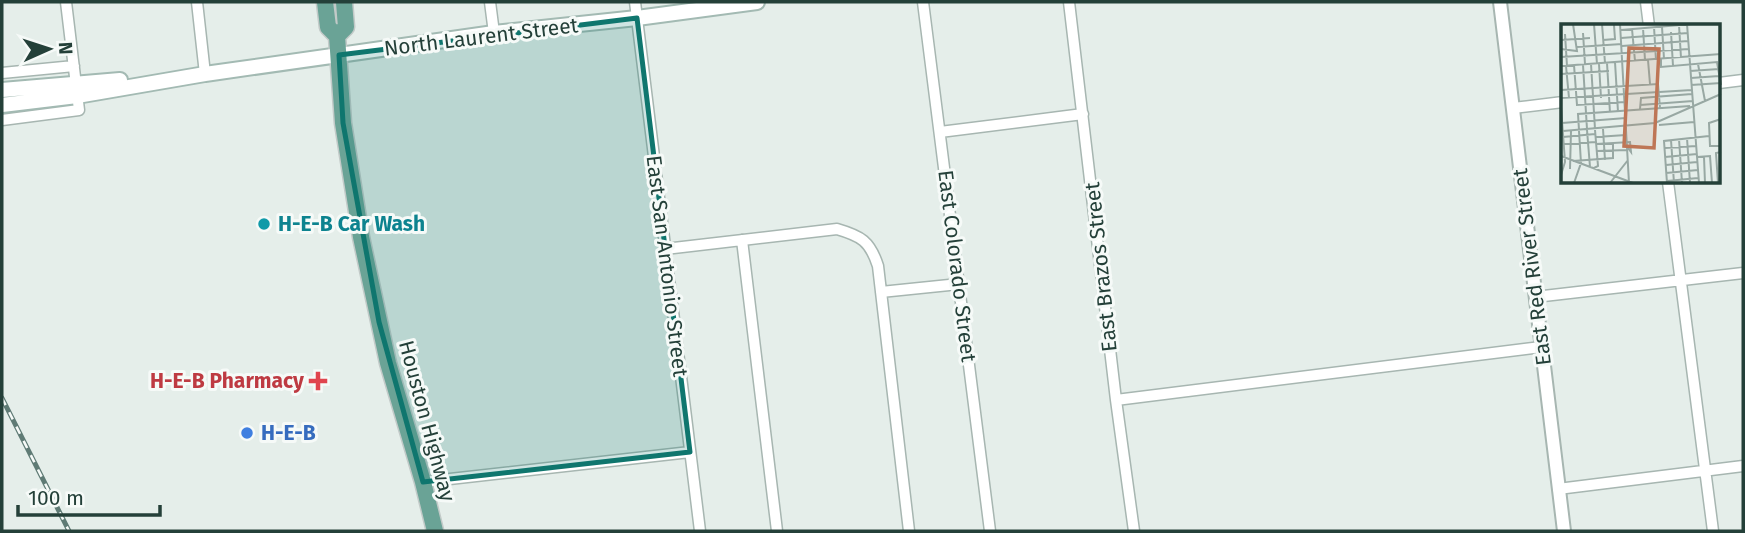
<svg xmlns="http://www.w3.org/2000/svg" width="1745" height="533" viewBox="0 0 1745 533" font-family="'Fira Sans',sans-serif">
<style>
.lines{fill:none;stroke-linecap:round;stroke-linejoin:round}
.minor-casing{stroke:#a7b6b1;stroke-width:13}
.tertiary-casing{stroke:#a7b6b1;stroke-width:16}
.secondary-casing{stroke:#a3bab3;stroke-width:18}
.primary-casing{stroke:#c2cac8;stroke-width:19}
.minor{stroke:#fff;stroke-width:10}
.tertiary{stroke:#fff;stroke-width:12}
.secondary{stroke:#fff;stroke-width:14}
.primary{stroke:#6aa396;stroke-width:16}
.rail-casing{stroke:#5f7b75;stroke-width:5}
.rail{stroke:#f6faf8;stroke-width:2.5;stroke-dasharray:8;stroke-linecap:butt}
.marked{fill:#0f766e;fill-opacity:0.2;stroke:#0f766e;stroke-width:5;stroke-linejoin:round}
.culture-dot{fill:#0f9aa8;stroke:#f6faf8;stroke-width:2.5}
.health-dot{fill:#e0444e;stroke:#f6faf8;stroke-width:2.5}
.shop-dot{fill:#3f7fe0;stroke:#f6faf8;stroke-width:2.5}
.labels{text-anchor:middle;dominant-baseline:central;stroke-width:6;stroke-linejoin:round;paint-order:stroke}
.street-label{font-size:21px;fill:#244039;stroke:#f6faf8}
.culture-label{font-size:21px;font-weight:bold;fill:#0d838f;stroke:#f6faf8;text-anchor:start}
.health-label{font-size:21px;font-weight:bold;fill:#be3a42;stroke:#f6faf8;text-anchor:end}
.shop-label{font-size:21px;font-weight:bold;fill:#366cbe;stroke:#f6faf8;text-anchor:start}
.inset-road{fill:none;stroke:#98a8a3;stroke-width:2}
.view{fill:#be7656;fill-opacity:0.15;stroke:#be7656;stroke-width:3.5}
.inset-edge{fill:none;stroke:#244039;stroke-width:3.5}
</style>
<rect width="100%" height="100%" fill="#e5eeea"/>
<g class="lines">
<defs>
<path id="minor" d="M197,2L205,74
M490,2L494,33
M635,2L700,531
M923,2L990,531
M1069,2L1116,400L1134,531
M1646,2L1649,26
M2,73L74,66
M1719,83L1743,80
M1513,108L1563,102
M2,120L79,110L66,2
M940,132L1083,114
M1668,182L1713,531
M742,240L777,531
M665,249L837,229C861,236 870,241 878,266L909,531
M881,292L959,284
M1535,297L1743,273
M1116,400L1541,347
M423,482L690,452
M1558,489L1743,466"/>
<path id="tertiary" d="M1500,2L1564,531"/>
<path id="secondary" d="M2,90L120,80
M2,105L77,96L205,74L494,33L637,18L757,2"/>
<path id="primary" d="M325,2L328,27L337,36L343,123L361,237L388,363L423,482L435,531
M337,36L346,27L344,2"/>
</defs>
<use href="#minor" class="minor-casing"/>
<use href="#tertiary" class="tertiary-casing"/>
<use href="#secondary" class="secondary-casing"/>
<use href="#primary" class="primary-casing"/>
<use href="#minor" class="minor"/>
<use href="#tertiary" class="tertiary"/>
<use href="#secondary" class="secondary"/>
<use href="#primary" class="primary"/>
<defs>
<path id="rail" d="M2,398L69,531"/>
</defs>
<use href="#rail" class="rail-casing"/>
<use href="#rail" class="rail"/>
</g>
<path class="marked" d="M637,18L690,452L423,482L379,322L343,123L339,55Z"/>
<circle class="culture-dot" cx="264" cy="224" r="7"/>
<path class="health-dot" d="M314.5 370.5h7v7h7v7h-7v7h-7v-7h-7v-7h7z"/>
<circle class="shop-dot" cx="247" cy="433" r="7"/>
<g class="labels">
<g class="street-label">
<text transform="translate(481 37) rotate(-7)">North Laurent Street</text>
<text transform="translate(667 266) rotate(83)">East San Antonio Street</text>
<text transform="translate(957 266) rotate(83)">East Colorado Street</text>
<text transform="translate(1101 267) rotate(-96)">East Brazos Street</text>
<text transform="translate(1532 267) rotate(-97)">East Red River Street</text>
<text transform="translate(427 421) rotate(75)">Houston Highway</text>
</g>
<g class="culture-label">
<text x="278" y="224">H-E-B Car Wash</text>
</g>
<g class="health-label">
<text x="304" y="381">H-E-B Pharmacy</text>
</g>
<g class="shop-label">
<text x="261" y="433">H-E-B</text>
</g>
</g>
<g transform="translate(1561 24)">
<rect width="159" height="159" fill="#e5eeea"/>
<path class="inset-road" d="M33,0L36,40M41,0L44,39M59,0L68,159M126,0L138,159M118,1L120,34M93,3L95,36M101,3L103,35M82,4L84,36M71,5L74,37M60,6L131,0M110,8L112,42M22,9L24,40M4,10L6,42M60,14L127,9M0,16L29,14M42,16L54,15L53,1M61,22L127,17M16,23L61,20M0,25L16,27L12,0M0,33L128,25M100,35V43L156,38L160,61M87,36L89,60M54,38L57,88M46,39L49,89M30,40L34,105M38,40L40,74M137,40L144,77M13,41L16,81L64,78M22,41L26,105M0,42L160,30M5,42L8,74M129,47L158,45M0,50L48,47M130,54L158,52M130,61L160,59M0,66L97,60L99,84M0,74L131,66M79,81L132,77M0,83L4,138L0,151M79,85L80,74L131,70M160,95L148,99L149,122H160M1,99L65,94M98,101L133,98M42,105L44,136M18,106L17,90L129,82M26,106L29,143M2,107L94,99L160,70M2,113L34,110M35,113L65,111M126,114L129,159M118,115L121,159M110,116L113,159M3,120L35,118M35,120L69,118L70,128L67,124M104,124L135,122M36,127L66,126M0,132L72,159M104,133L136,130M136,133L149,132L151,159M143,133L144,159M12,137L52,134V119M105,141L136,138M33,144L37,142L34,106M9,145L10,107M105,149L137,146M106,157L137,154M13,159L20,139L18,107M49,159L67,136M106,159L103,117L148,112M157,159L155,129L160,128"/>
<path class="view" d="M68,24L98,25L93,124L63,122Z"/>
<rect width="159" height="159" class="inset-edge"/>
</g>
<rect width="1745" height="533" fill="none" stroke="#244039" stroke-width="7"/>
<g transform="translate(49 49) rotate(87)" stroke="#f6faf8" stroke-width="5" paint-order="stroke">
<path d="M0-5L12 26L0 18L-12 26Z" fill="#244039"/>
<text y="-10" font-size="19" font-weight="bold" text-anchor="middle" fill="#244039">N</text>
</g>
<path d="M18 505v10h142v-10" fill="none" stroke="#244039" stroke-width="3.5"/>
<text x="28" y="505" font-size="21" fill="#244039" stroke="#f6faf8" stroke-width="5" paint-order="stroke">100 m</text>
</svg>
